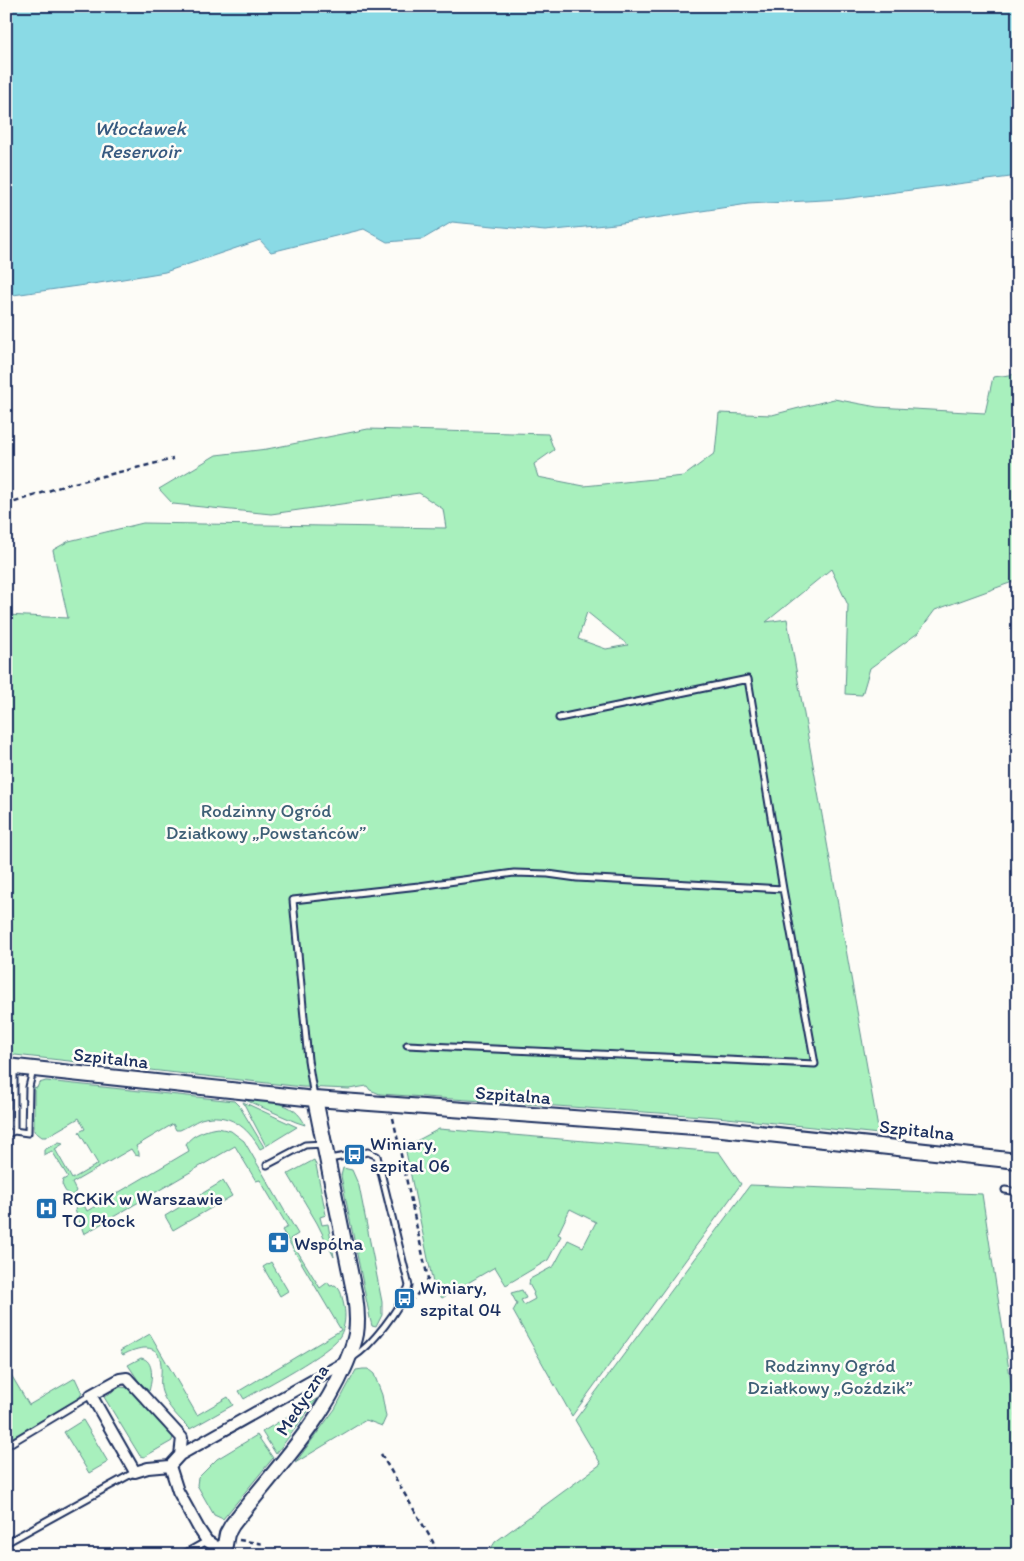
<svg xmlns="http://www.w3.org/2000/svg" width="1024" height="1561" viewBox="0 0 1024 1561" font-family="Itim,sans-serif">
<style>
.green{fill:#a8f0bd;stroke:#62908e;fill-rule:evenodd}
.water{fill:#8adae5;stroke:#5e96af}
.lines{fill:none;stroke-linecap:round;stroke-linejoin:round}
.service-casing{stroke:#1b2f5e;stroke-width:9}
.minor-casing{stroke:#1b2f5e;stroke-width:14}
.tertiary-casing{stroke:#1b2f5e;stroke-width:18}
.path{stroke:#1b2f5e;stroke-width:2.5;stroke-dasharray:5 4;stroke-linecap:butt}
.service{stroke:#fdfcf7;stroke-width:5}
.minor{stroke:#fdfcf7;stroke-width:10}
.tertiary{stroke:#fdfcf7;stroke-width:14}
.labels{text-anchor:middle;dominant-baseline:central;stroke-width:5;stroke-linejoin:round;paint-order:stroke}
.park-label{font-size:19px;fill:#3e5f76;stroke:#fdfcf7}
.street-label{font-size:19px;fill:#1b2f5e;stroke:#fdfcf7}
.poi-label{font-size:19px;fill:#1b2f5e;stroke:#fdfcf7;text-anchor:start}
.water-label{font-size:20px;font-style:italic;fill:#375a80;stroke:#fdfcf7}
</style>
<rect width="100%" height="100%" fill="#fdfcf7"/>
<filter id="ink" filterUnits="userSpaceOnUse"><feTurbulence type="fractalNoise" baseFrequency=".02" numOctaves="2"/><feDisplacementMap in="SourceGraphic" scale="10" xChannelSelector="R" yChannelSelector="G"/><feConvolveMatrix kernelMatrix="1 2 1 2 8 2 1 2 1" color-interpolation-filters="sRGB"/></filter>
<g filter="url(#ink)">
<path class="green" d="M1018,374V580L935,610L918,633L870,668L862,695L845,694L848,605L831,569L766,622L787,619L879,1134L717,1117L380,1094L370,1090L367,1086L349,1089L303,1087L6,1054V615L68,618L53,550L69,541L143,523L446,528L443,509L419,493L271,514L173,504L159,489L216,455L267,449L368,429L548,434L554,450L534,464L538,477L584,486L684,476L715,453L719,413L772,415L834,399L877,407L985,413L993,377ZM587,612L628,645L606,649L578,639Z
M46,1081L234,1101L240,1107L264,1147L260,1149C248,1127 228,1111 201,1119C194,1122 187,1127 180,1130H176L173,1124L136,1146L139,1153V1156L135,1155L131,1149L72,1183L76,1191L73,1195C67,1196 64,1189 62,1184L63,1180L68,1177L52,1151L44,1155V1150L59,1142L63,1143V1144L55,1149L72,1179L98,1164L79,1132L85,1129L79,1118L46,1137H42L34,1131V1087L37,1088L39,1083Z
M243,1099C265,1101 295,1100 305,1125L296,1122Z
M243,1102L297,1127L266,1146Z
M218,1128L231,1131L244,1141L298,1234L290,1239L320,1288L328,1282L330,1286L335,1285C342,1290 342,1298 344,1306C346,1315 345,1327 340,1336C330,1353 264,1387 244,1399L239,1391L341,1330L282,1230L288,1227L260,1180L256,1181L235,1146L84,1234L75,1210L77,1205H84L87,1211L189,1151L186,1144C192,1134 208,1129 218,1128Z
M439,1129L719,1152L741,1184L572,1416L513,1311L517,1304L511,1293L522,1290L526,1298L521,1300L524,1305L535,1299L533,1294L534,1293L529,1284L530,1279L554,1266L568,1240L583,1247L596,1222L570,1209L558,1234L561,1236L548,1260L506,1285L495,1267L442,1298L434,1288L405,1147Z
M314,1160L316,1165L326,1215L320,1217L322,1225L328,1224L334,1257L317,1223L288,1174Z
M343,1168L352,1170L359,1186L382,1302V1315L376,1327L372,1326L370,1318L341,1176Z
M223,1181L232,1196L173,1230L165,1216Z
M750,1185L982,1194L1018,1428V1555H487L495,1542L601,1464L575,1420Z
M271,1262L288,1291L280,1296L263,1267Z
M150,1334L197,1415L228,1397L233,1405L190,1429C180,1419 167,1407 162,1392C159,1383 162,1375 161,1365C160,1341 137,1347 123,1355L120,1351Z
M141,1358C155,1360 152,1381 149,1391L138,1380L128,1365Z
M363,1369H368L374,1374L382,1395L386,1417L382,1426L366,1420L295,1463L335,1409L356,1370Z
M10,1373L29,1405L75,1378L82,1393L79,1398L6,1441V1375Z
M120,1387L130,1388L173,1435L172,1441L144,1457L140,1456L104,1397Z
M318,1398L276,1454L262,1432Z
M83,1420L108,1462L89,1473L64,1432Z
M257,1435L273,1458L223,1519L214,1515L197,1485L198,1478L217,1459Z"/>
<path class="water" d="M6,6H1018V176L843,199L748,204L615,224L545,231L452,222L423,239L387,242L364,229L271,252L260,240L165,272L99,283L6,296Z"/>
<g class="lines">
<defs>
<path id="service" d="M407,1045L815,1064L783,889L748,679L559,718
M314,1097L308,1060L293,900L419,886L514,873L548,874L577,878L783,889
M14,1131V1068
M6,1135L14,1131L28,1133L29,1087L33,1070
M329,1159L368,1152L377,1156L409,1286C399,1309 373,1345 352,1358
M267,1165L305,1145L324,1144
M1005,1190L1018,1192
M6,1446L91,1395
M6,1543L135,1472
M6,1551L9,1555
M182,1555L207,1541"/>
<path id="minor" d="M180,1455L182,1438L127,1378L120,1379L91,1395L135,1472L148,1468L170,1466L180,1455L347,1361
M170,1466L178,1491L199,1529L207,1541L223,1551"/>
<path id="tertiary" d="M6,1066L315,1099L722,1129L1018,1161
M223,1555L227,1534L232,1525C272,1473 319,1426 345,1366C349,1356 354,1345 356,1334C358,1321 357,1309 355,1296L315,1099"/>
</defs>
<use href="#service" class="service-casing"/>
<use href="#minor" class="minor-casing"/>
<use href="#tertiary" class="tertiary-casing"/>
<path class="path" d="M6,505L66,485L173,459
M393,1118L428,1279L414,1299
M421,1290L427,1295
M381,1454L433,1542L437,1555
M239,1540L264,1544"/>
<use href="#service" class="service"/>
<use href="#minor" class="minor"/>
<use href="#tertiary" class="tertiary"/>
</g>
</g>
<defs>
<symbol id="bus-square" viewBox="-11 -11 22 22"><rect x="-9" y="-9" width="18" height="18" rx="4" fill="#1f6fb2" stroke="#fdfcf7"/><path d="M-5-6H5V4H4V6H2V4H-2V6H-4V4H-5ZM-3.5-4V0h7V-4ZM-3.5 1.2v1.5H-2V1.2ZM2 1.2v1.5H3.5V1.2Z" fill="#fff"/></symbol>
<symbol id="hospital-square" viewBox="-11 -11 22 22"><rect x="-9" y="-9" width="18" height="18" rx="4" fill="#1f6fb2" stroke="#fdfcf7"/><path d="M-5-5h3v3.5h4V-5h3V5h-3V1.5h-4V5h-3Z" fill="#fff"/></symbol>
<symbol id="pharmacy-square" viewBox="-11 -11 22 22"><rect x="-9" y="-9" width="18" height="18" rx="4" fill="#1f6fb2" stroke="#fdfcf7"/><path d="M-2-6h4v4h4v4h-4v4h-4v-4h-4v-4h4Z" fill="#fff"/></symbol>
</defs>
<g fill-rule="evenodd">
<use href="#bus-square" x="342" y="1142" width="25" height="25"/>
<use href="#hospital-square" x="34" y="1196" width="25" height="25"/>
<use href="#pharmacy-square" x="266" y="1230" width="25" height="25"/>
<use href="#bus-square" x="392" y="1286" width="25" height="25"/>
</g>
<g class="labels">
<g class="park-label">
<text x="266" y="810">Rodzinny Ogród<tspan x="266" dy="22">Działkowy „Powstańców”</tspan></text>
<text x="830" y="1365">Rodzinny Ogród<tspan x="830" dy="22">Działkowy „Goździk”</tspan></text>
</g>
<g class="street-label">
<text transform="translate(111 1058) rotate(6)">Szpitalna</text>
<text transform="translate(513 1095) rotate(4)">Szpitalna</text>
<text transform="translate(917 1130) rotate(6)">Szpitalna</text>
<text transform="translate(302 1400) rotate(-57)">Medyczna</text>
</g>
<g class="poi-label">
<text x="370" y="1143">Winiary,<tspan x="370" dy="22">szpital 06</tspan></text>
<text x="62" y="1198">RCKiK w Warszawie<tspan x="62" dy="22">TO Płock</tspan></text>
<text x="294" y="1243">Wspólna</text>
<text x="420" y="1287">Winiary,<tspan x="420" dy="22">szpital 04</tspan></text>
</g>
<g class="water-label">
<text x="140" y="128">Włocławek<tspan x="140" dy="23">Reservoir</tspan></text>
</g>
</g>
<rect width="1024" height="1561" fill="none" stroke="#fdfcf7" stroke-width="25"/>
<rect x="12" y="12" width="999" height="1536" fill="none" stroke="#1b2f5e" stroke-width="2" filter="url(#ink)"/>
</svg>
